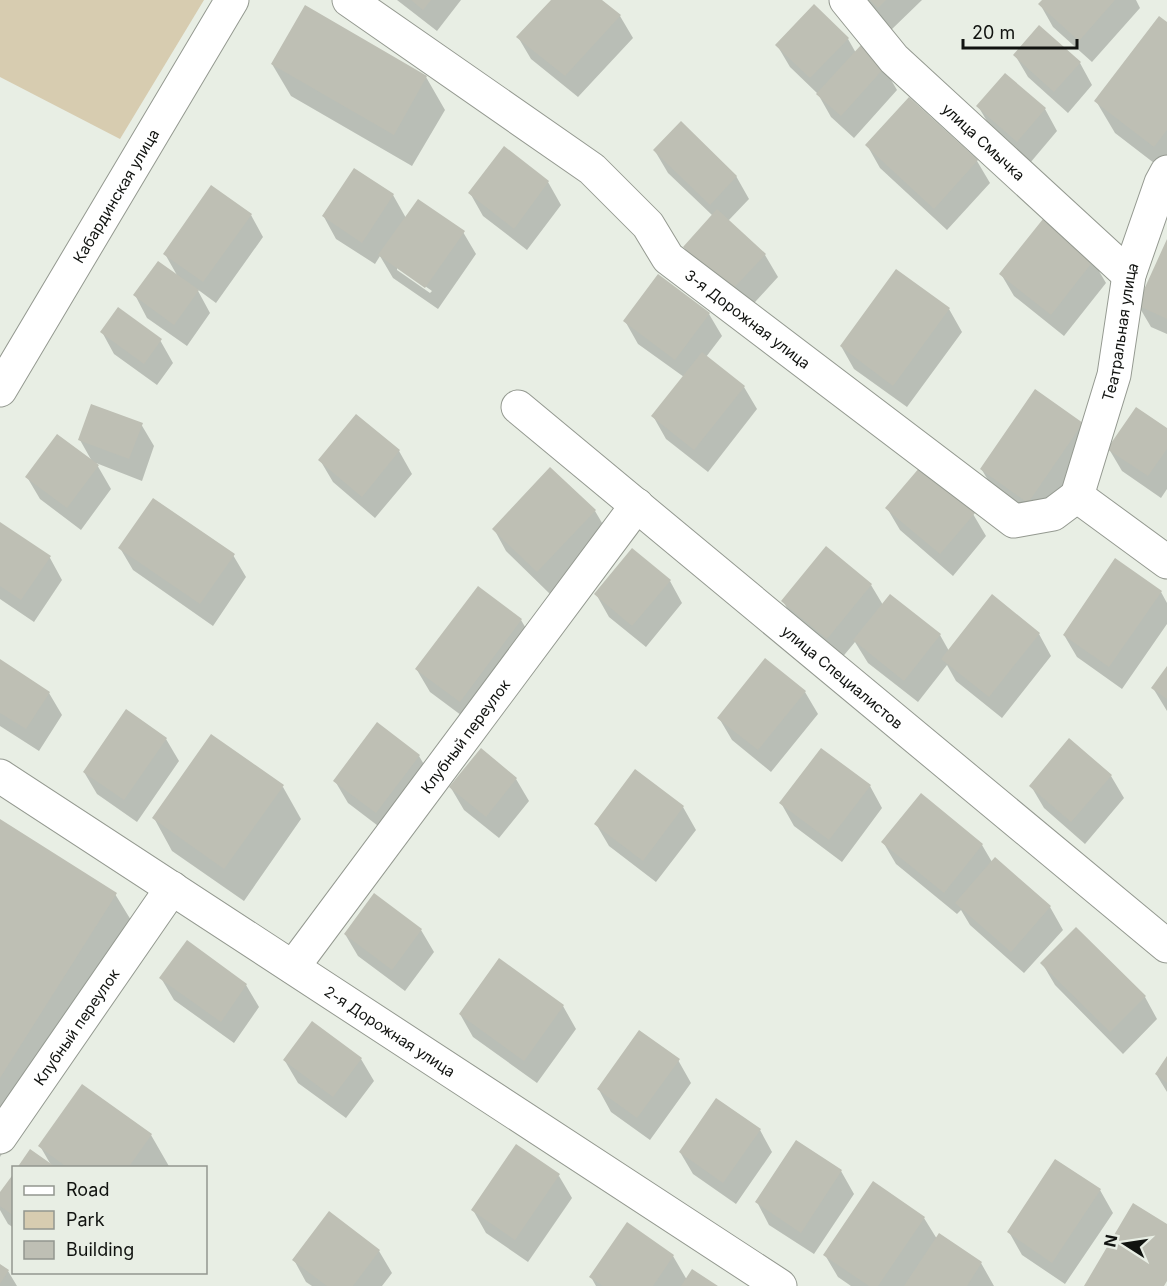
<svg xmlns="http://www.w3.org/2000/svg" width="1167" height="1286" viewBox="0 0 1167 1286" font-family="Inter,sans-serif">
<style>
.green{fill:#d7ccb0}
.shadow{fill:#0003;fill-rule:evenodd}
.building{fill:#bebfb4}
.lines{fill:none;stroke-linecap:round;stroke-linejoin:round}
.minor-casing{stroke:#949990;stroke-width:35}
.minor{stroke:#fff;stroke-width:33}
.labels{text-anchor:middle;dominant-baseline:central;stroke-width:4.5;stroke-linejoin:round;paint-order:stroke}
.street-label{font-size:15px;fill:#111310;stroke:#e8eee4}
</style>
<rect width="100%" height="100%" fill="#e8eee4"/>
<path class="green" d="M0,0H204L120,139L0,77Z"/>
<path class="shadow" d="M397,0H461L437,31Z
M553,0H600L620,16L633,38L578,97L531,59L518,37Z
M862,0H922L891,30Z
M1044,0H1136L1140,8L1092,62L1053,27L1040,4Z
M1167,24V173L1115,133L1096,101Z
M848,39L856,53L884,68L897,90L854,138L831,117L818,94L790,67L777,45Z
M1015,55L1080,63L1092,85L1068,113L1028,77Z
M272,64L426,77L445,110L412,166L291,96Z
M910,99L977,161L990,183L947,230L880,168L867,145Z
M978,106L1045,109L1057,131L1030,163L991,128Z
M504,148L548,182L561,205L527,250L483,216L470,193Z
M655,151L736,176L749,199L728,221L765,255L778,277L745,313L697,269L684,247L713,216L668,173Z
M393,195L406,218L463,232L476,254L438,309L393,278L380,256L375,264L336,239L324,217ZM397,266L432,291L430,293L397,270Z
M251,215L263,237L216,303L197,289L210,313L187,346L147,318L135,295L178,277L165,254Z
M1167,242V334L1151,327L1138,305Z
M1093,261L1106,283L1064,336L1014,296L1001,274Z
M949,309L962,332L907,407L854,369L841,346Z
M709,314L722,336L706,357L744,387L757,409L708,472L666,439L653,416L684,377L638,344L625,321Z
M102,332L160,340L173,363L157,385L114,354Z
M357,416L399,451L412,474L375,518L333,482L320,460Z
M141,424L154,446L142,481L96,463L111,489L81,530L40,499L27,477L93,463L80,440Z
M1082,424L1095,446L1041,524L995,492L982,470Z
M1167,430V489L1161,498L1122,471L1109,449Z
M887,508L973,514L986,536L953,576L900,530Z
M595,511L608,533L550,594L506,551L494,529Z
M0,524L50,558L62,580L34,622L0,599Z
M120,548L233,555L246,577L213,626L133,570Z
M670,581L682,603L646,647L609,617L596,594Z
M871,585L883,605L940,635L949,651L1039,634L1051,656L1002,718L956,681L947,665L918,702L868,663L855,642L840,660L796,624L783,601Z
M1161,592L1167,603V624L1122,689L1077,657L1064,635Z
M521,620L534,642L473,724L430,692L417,670Z
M0,661L49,693L62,715L39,751L0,726Z
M1167,669V711L1153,688Z
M805,692L818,714L771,772L732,740L719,718Z
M166,739L179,761L137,822L97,794L84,772Z
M419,756L432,778L390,835L348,803L335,781Z
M635,772L683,807L696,830L656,882L609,846L596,824Z
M1111,776L1124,798L1085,844L1044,808L1031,786Z
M516,779L529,801L499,838L464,810L451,788Z
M870,786L882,808L842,862L794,826L781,803Z
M283,787L301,819L244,901L172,851L154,818Z
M0,821L115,894L140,935L0,1157Z
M883,842L982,845L992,862L1050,907L1063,930L1024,973L970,925L961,910L957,914L896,864Z
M421,930L434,952L405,991L358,956L345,934Z
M187,942L246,985L259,1007L234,1043L174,1000L161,978Z
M1042,963L1145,997L1157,1019L1123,1054L1055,985Z
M563,1006L576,1029L537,1083L473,1037L460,1014Z
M361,1059L374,1081L346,1118L298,1083L285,1061Z
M1167,1059V1092L1156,1074Z
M678,1060L691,1083L650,1140L611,1112L599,1090Z
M760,1130L772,1152L736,1204L693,1174L680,1152Z
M151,1135L170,1168H19L51,1165L40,1146Z
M841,1171L854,1194L814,1254L769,1225L757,1202Z
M14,1175V1228L8,1224L0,1210V1194Z
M559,1176L572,1198L528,1262L486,1233L473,1210Z
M1100,1190L1113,1213L1065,1284L1022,1255L1009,1232Z
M924,1218L937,1239L939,1236L981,1263L994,1286H851L838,1277L825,1255Z
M379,1251L392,1273L382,1286H312L306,1282L294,1260Z
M673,1256L687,1280L715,1286H596L591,1277Z
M0,1265L8,1271L17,1286H0Z"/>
<path class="building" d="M411,0H431L423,10Z
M551,0H602L621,15L565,76L516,37Z
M870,0H886L878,8Z
M1042,0H1115L1079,41L1038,4Z
M814,4L849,38L810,78L775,45Z
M305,5L427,76L394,135L271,64Z
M1159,16L1167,22V130L1154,147L1094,101Z
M1039,25L1081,62L1054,92L1013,55Z
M861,45L885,67L841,116L816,94Z
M1005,73L1046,108L1017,142L976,106Z
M909,97L978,160L934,209L865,145Z
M681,121L737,176L710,205L653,150Z
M504,146L549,181L514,229L468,193Z
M354,168L394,194L362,243L322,216Z
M211,185L252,214L203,282L163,254Z
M418,199L465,231L425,288L378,255Z
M717,209L766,254L731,291L683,247Z
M1043,219L1094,260L1051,315L999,274Z
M1167,239V319L1137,305Z
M158,261L199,290L174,325L133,295Z
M896,269L950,308L893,386L840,346Z
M658,274L710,313L675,360L623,321Z
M118,307L162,339L144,364L100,332Z
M702,352L745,386L694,450L651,416Z
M1035,389L1083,423L1028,503L980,469Z
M91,404L143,423L129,459L78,440Z
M1136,407L1167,428V449L1148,476L1107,449Z
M356,414L400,450L362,497L318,460Z
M57,434L99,465L67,508L25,477Z
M550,467L596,510L537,572L492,529Z
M920,467L975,513L940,554L885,508Z
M153,498L235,554L200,604L118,548Z
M0,522L51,556L21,600L0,586Z
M826,546L872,584L827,639L781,601Z
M632,548L671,580L632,626L594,594Z
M1115,558L1162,591L1109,667L1063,635Z
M478,586L522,619L460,702L415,669Z
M890,594L941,634L904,681L853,640Z
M992,594L1040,633L989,697L941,659Z
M765,658L806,691L758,750L717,718Z
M0,659L50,692L26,729L0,713Z
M1167,666V699L1151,688Z
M126,709L167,738L124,800L83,772Z
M377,722L420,755L376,813L333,781Z
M211,734L284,785L224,869L152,818Z
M1069,738L1112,775L1071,822L1029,786Z
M481,748L517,778L486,817L449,787Z
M821,748L871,785L829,840L779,803Z
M635,769L684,806L643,861L594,824Z
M921,793L983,844L944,893L881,842Z
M0,819L117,893L0,1078Z
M995,857L1051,906L1011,952L955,903Z
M374,893L422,929L392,970L344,934Z
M1076,927L1146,996L1110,1032L1040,963Z
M187,940L247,984L221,1022L159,978Z
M499,958L564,1005L524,1061L459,1014Z
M312,1021L362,1058L333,1097L283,1060Z
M639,1030L680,1059L637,1118L597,1089Z
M1167,1056V1083L1155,1074Z
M82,1084L152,1134L128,1168H68L38,1146Z
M716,1098L761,1129L723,1183L679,1152Z
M796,1140L842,1170L801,1233L755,1202Z
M516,1144L560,1174L515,1240L471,1210Z
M30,1149L57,1168H17Z
M1055,1159L1101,1189L1052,1263L1007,1232Z
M14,1173V1216L0,1206V1192Z
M873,1181L925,1217L878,1286H869L823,1255Z
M1133,1203L1167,1224V1281L1164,1286H1084Z
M329,1211L380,1250L353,1286H327L292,1260Z
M627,1222L674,1255L653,1286H603L589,1277Z
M939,1233L982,1262L967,1286H904Z
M0,1264L9,1270L0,1284Z
M692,1269L718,1286H681Z"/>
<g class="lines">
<defs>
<g id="minor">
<path id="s1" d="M349,0L592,169L648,225L668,258L1014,521L1053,514L1077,496L1167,562"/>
<path id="s2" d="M846,0L894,59L1129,275"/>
<path id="s3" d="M0,390L232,0"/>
<path id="s4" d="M518,407L1167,946"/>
<path id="s5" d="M1077,496L1114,375L1129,275L1161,183L1167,172"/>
<path id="s6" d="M0,776L780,1286"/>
<path id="s7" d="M293,967L637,505"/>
<path id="s8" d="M0,1137L172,888"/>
</g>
</defs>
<use href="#minor" class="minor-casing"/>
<use href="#minor" class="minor"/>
</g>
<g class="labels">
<g class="street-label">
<text stroke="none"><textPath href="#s2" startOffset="198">улица Смычка</textPath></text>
<text stroke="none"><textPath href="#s3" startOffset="226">Кабардинская улица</textPath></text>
<text stroke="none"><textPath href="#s1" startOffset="514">3-я Дорожная улица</textPath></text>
<text stroke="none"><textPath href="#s5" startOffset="170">Театральная улица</textPath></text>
<text stroke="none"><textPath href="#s4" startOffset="422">улица Специалистов</textPath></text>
<text stroke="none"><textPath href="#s7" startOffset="288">Клубный переулок</textPath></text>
<text stroke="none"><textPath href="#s8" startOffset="134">Клубный переулок</textPath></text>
<text stroke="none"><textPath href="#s6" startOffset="466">2-я Дорожная улица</textPath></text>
</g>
</g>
<rect x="12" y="1166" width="195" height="108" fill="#e8eee4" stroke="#92968f" stroke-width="1.5"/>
<rect x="24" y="1186" width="30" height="9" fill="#ffffff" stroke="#92968f" stroke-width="1.5"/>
<text x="66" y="1196" font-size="18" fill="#111310">Road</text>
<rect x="24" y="1211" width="30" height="18" fill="#d7ccb0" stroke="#92968f" stroke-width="1.5"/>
<text x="66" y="1226" font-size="18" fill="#111310">Park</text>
<rect x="24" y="1241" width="30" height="18" fill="#bebfb4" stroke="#92968f" stroke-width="1.5"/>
<text x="66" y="1256" font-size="18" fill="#111310">Building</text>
<g transform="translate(1125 1244) rotate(282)" stroke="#e8eee4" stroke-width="4.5" paint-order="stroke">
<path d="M0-4.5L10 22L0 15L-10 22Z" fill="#111310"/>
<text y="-9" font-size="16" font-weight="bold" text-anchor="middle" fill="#111310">N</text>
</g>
<path d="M963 39v9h114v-9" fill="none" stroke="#111310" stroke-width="3"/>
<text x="972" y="39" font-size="18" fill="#111310" stroke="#e8eee4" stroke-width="4.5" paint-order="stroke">20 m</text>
</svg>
